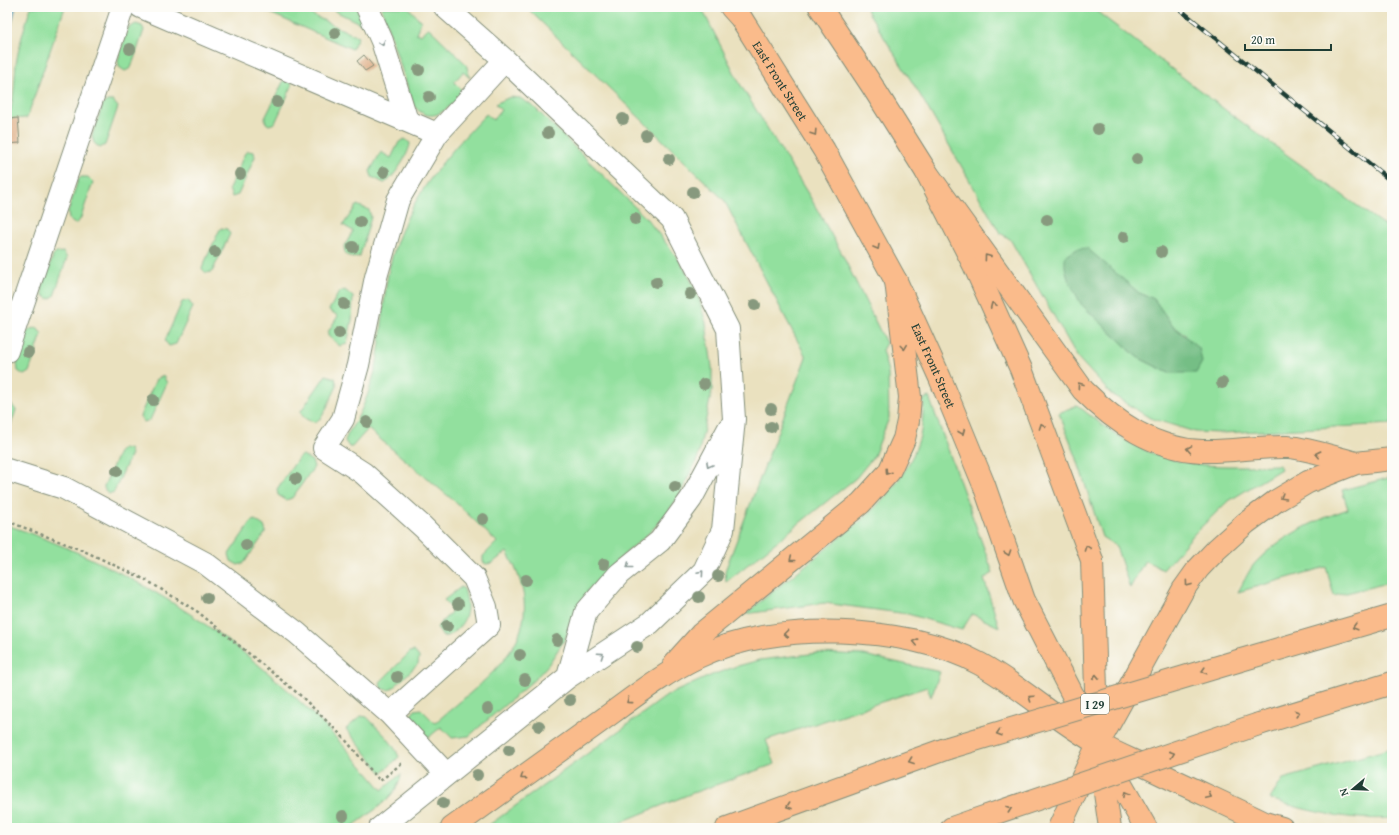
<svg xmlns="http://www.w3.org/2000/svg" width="1399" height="835" viewBox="0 0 1399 835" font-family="'Gentium Book Plus',serif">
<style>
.green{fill:#92e09e;stroke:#588e69;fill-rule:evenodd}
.forest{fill:#75be85;stroke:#4a7e5c}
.water{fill:#52aed0;stroke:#387682}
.building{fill:#dead85}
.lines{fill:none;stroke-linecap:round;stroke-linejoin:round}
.minor-casing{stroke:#848f7a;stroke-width:24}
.major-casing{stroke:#848f7a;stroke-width:24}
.highway-casing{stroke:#848f7a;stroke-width:24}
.path{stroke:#848f7a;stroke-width:2.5;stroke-dasharray:3 3;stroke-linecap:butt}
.minor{stroke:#fff;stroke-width:22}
.major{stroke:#fabb8b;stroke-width:22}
.highway{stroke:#fabb8b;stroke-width:22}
.rail-casing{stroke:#1f3d34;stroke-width:4.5}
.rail{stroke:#fdfcf7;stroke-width:3;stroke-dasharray:9;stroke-linecap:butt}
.highway-bridge-casing{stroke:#848f7a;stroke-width:24;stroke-linecap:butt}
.highway-bridge{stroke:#fabb8b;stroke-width:22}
.tree{fill:#87997e}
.oneway{stroke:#8f9e9a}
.oneway2{stroke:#82765b}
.labels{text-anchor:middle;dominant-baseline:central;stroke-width:3.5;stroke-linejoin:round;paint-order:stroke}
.shield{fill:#fdfcf7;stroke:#62766e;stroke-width:1}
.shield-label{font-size:12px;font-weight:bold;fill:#1f3d34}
.street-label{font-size:13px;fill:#1f3d34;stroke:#fdfcf7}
</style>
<rect width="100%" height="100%" fill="#fdfcf7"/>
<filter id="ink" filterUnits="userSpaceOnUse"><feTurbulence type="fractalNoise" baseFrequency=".025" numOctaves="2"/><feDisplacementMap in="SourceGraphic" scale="8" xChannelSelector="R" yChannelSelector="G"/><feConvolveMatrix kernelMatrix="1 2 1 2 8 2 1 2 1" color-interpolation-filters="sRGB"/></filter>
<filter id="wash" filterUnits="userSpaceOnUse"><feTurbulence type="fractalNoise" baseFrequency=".012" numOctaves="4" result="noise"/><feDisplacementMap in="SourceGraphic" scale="16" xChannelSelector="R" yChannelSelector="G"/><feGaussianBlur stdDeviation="0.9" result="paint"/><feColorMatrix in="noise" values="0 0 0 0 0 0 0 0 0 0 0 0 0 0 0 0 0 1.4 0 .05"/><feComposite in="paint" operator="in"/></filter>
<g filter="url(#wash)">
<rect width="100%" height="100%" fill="#eae1bf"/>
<path class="green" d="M31,7H65L27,118L8,119C15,98 14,85 16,64C19,45 25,25 31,7Z
M256,7H296L358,37L352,49Z
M327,7H356L367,27Z
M381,7H408L421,21L416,33L421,35L425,30L429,28L466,64L470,78L463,72L454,82L464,92C450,106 433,128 414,106Z
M526,7H701L740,84L810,197L841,252L886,343L882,350L888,372L889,418L874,456L856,478L726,582L725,571L806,357L724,200Z
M865,7H1091L1228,112L1392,231V424L1221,433L1195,432L1150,418L1111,394L1078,358L1010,239L1000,233L919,93ZM1086,248L1139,293L1154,299L1172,325L1186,335L1169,373L1137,357L1081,304Z
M136,24L142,26L144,30L131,68L125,71L119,67L118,60L128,28Z
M284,80L290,81L292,86L275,123L269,125L266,123L265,118Z
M510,97L520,98L533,106L646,218L677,257L689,276L699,299L706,323L712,367V390L698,457L679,496L665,516L649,533L612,565L588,590L580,603L565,639L548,665L535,679L469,736L452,738L441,727L428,738L412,719L411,715L415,710L421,709L435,723C492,673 556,636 507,552L492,563L486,564L483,562V556L497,542L453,500L368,429L352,447H349L345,441C347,433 354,425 358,417C365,403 371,386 375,371C383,338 382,303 389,269C404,204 441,161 486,114L493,120L501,110L495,104Z
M107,101H113L118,107L105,145L100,148L94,143L92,136L103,104Z
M405,139L410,143C410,152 393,180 384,183L372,177L370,171L381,152L391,158L399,142Z
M248,151L254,152L255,157L238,195L232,197L229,189L245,153Z
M81,177H88L93,182L80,220L75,224L69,220L68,212L78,180Z
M357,205L369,210L371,217L361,252L360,256L353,258L345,254L344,247L353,231L343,225Z
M221,228L227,229L230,234L212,272L206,273L202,269L203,266L219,231Z
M63,252L67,258L54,296L49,299L43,295L42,287L53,256L56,253Z
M345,290L353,297L352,320L347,344L340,346L328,336V332L338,316L329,310L339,292Z
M188,300L193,307L176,344L169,346L165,341L166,338L182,302Z
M37,328L42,334L29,372L24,375L18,371L17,363L27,332L30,329Z
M326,375L335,378L337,386L326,409L321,418L315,422C309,421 301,418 301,411Z
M163,376L167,383L150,420L144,422L140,417L141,414L156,379Z
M929,397L993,573L984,579L999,627L972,614L962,630L908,614L824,603L745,614L863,519C888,496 911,469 920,436C923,425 923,411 924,399Z
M11,404L16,410L7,436V405Z
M1077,405C1103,426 1130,447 1163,457C1200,469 1241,466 1279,465L1281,469L1227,502L1195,533L1163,570L1145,560L1130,588L1116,546L1102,537L1076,456L1059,413Z
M123,448L129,449L131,454L114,492L108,494L104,488V486L120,450Z
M303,455L312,461L314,467L292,498L286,500L278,495L277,489L299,457Z
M1392,477V582L1334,596L1326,567L1238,592C1244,582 1249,569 1257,561C1281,536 1316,520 1348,509L1342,490Z
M255,520L264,526L266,532L244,563L238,565L231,561L229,554L251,522Z
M7,525C162,578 279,665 382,790L401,774C400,796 367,815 350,828H7Z
M461,587L464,589C469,605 469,618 456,630C452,634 448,637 442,636L437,627L453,610L444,600Z
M414,651L419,657L418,664L392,689L387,690L381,688L380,682L410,652Z
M818,653L864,655L940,672L931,697L927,687L766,740L775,764L690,794L606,828H485L668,695L712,675L734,667L760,660Z
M361,716L367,717C378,729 393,741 399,757L382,773L346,729Z
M1392,748V818C1351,821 1309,812 1270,799L1283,779Z"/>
<path class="forest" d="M1087,248L1139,293L1154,299L1172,325L1199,348L1202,362L1196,373H1169L1137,357L1081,304L1068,279L1065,267V257L1077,249Z"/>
<path class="water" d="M7,7H16L7,44Z"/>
<g id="blocks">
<path class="building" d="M364,55L373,66L365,71L357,61Z
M18,118L20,143L7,144V119Z"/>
</g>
</g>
<g filter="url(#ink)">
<use href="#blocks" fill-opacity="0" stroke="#848f7a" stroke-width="1"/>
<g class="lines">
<defs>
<path id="minor" d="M141,7L437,134
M367,7L382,41L407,121
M7,351L123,7
M7,470L64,488L205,563L297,633L390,714L446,774
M568,677L586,612L619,574L660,541L691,499L729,428
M390,714L489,625L486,607L474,578L423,527L363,473L324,448L343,419L358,365L376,277L398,200L437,134L505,60
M380,828L568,677L650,623L704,571L723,530L734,419L728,329L672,219L505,60L445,7"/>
<g id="major">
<path id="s1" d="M731,7L741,18L824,150L896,281L940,378L984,485L1024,600L1098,744L1146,828"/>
<path d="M820,7L871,84L927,173L974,265L1021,369L1092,560L1097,722"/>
<path d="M1100,758L1110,828"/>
</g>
<path id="highway" d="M927,173L1083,390C1116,423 1154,449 1202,451C1231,452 1259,446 1288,447C1306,448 1337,458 1356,463
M1241,660L1392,616
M674,664L701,634L861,503L889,472L904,439L908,421L910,397L896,281
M1259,724L1392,683
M452,828C501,793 549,758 598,723C630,700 662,674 698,657C773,620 907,624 980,664C1022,687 1057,721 1099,744C1116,754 1135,761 1153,770C1190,788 1228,805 1265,823L1282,828
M727,828L948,748
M952,828L972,821
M1059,828L1098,744L1183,590L1198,569L1217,549L1246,523L1276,501L1308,482L1356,463L1392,459"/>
</defs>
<use href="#minor" class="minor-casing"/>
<use href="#major" class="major-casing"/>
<use href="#highway" class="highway-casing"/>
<path class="path" d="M7,521L84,551L146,580L198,612L301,696L343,737L380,781L402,763"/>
<use href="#minor" class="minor"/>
<use href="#major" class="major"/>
<use href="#highway" class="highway"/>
<defs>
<path id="rail" d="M1177,7L1392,182"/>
</defs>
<use href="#rail" class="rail-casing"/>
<use href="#rail" class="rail"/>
<defs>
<path id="highway-bridge" d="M948,748L1241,660
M972,821L1259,724"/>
</defs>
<use href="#highway-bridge" class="highway-bridge-casing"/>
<use href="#highway-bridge" class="highway-bridge"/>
</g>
<g class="tree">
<circle cx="335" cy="33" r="6"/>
<circle cx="130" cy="49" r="6"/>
<circle cx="419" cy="70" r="6"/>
<circle cx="429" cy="97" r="6"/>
<circle cx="277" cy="102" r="6"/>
<circle cx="623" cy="119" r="6"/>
<circle cx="1098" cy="129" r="6"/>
<circle cx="548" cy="133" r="6"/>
<circle cx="646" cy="135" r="6"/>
<circle cx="669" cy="159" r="6"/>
<circle cx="1137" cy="159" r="6"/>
<circle cx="384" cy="172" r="6"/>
<circle cx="240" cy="174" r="6"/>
<circle cx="693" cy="192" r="6"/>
<circle cx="635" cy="219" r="6"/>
<circle cx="1047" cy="220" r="6"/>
<circle cx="360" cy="222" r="6"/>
<circle cx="1124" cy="237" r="6"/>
<circle cx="353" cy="247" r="6"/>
<circle cx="215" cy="252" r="6"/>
<circle cx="1161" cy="252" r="6"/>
<circle cx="656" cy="282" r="6"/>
<circle cx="690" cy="294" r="6"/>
<circle cx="344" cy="304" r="6"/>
<circle cx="755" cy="305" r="6"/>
<circle cx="339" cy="333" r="6"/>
<circle cx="28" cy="352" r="6"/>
<circle cx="1222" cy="383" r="6"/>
<circle cx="704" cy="384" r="6"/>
<circle cx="153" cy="400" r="6"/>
<circle cx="771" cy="409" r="6"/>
<circle cx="367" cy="422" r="6"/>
<circle cx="771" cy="427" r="6"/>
<circle cx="117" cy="471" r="6"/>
<circle cx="296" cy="479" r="6"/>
<circle cx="675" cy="487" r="6"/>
<circle cx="483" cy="519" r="6"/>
<circle cx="246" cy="545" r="6"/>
<circle cx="604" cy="564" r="6"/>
<circle cx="718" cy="576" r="6"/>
<circle cx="526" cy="580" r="6"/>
<circle cx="699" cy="597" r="6"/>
<circle cx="207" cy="598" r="6"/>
<circle cx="458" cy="604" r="6"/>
<circle cx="447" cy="626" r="6"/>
<circle cx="557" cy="640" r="6"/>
<circle cx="637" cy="647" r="6"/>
<circle cx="520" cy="655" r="6"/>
<circle cx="397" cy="677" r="6"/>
<circle cx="525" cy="680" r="6"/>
<circle cx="570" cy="700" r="6"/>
<circle cx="488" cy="709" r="6"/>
<circle cx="539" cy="726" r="6"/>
<circle cx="509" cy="750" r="6"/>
<circle cx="477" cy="775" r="6"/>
<circle cx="443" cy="803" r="6"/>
<circle cx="343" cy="816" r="6"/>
</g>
<defs><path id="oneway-chevron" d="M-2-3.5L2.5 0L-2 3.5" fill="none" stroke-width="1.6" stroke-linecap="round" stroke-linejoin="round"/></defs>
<g class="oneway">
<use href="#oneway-chevron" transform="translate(382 43) rotate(71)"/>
<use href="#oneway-chevron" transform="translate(709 465) rotate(118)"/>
<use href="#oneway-chevron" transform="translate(629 566) rotate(142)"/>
<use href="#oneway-chevron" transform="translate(701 573) rotate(-49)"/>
<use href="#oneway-chevron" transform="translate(601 655) rotate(-34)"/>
</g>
<g class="oneway2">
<use href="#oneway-chevron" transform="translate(814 133) rotate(57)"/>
<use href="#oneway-chevron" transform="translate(877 247) rotate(61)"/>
<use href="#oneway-chevron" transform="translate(987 257) rotate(-126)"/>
<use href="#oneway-chevron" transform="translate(993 305) rotate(-114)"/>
<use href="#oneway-chevron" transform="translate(904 347) rotate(83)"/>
<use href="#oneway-chevron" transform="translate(1080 385) rotate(-126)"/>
<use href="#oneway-chevron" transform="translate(1042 426) rotate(-110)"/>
<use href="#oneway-chevron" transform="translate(962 432) rotate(68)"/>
<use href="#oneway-chevron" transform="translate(1189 449) rotate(-170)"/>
<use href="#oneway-chevron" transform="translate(1318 454) rotate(-167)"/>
<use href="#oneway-chevron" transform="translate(888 472) rotate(124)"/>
<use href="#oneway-chevron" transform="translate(1283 497) rotate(149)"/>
<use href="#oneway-chevron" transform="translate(1087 548) rotate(-110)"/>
<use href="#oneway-chevron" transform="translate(1008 553) rotate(71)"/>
<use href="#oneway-chevron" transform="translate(792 559) rotate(141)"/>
<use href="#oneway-chevron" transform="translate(1188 584) rotate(126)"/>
<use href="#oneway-chevron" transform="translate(1355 627) rotate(164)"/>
<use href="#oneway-chevron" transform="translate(786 634) rotate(173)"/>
<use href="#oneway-chevron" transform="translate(915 642) rotate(-167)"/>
<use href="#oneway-chevron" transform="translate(1204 671) rotate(163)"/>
<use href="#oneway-chevron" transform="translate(1096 677) rotate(-92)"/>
<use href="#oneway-chevron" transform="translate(1031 698) rotate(-146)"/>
<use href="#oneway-chevron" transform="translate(629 701) rotate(144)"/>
<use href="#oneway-chevron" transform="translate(1297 713) rotate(-17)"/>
<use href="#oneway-chevron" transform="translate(999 733) rotate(163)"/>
<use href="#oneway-chevron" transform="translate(1172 754) rotate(-19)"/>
<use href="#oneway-chevron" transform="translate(911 761) rotate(160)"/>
<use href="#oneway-chevron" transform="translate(523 777) rotate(144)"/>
<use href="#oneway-chevron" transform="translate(1126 794) rotate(-119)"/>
<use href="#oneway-chevron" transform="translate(1209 796) rotate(25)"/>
<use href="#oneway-chevron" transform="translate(789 806) rotate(160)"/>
<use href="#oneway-chevron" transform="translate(1009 809) rotate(-19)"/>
</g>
</g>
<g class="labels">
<rect class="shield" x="1081" y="694" width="28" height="20" rx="3"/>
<g class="shield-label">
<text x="1095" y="704">I 29</text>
</g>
<g class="street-label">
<text stroke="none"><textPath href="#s1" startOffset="89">East Front Street</textPath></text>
<text stroke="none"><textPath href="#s1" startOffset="413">East Front Street</textPath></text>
</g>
</g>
<rect width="1399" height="835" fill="none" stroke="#fdfcf7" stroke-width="24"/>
<g transform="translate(1353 789) rotate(251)" stroke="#fdfcf7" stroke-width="3" paint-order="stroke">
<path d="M0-3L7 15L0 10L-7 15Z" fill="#1f3d34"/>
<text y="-6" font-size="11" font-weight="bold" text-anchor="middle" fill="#1f3d34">N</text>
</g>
<path d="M1245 44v6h86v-6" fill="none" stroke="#1f3d34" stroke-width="2"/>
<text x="1251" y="44" font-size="12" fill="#1f3d34" stroke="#fdfcf7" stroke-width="3" paint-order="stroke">20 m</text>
</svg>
